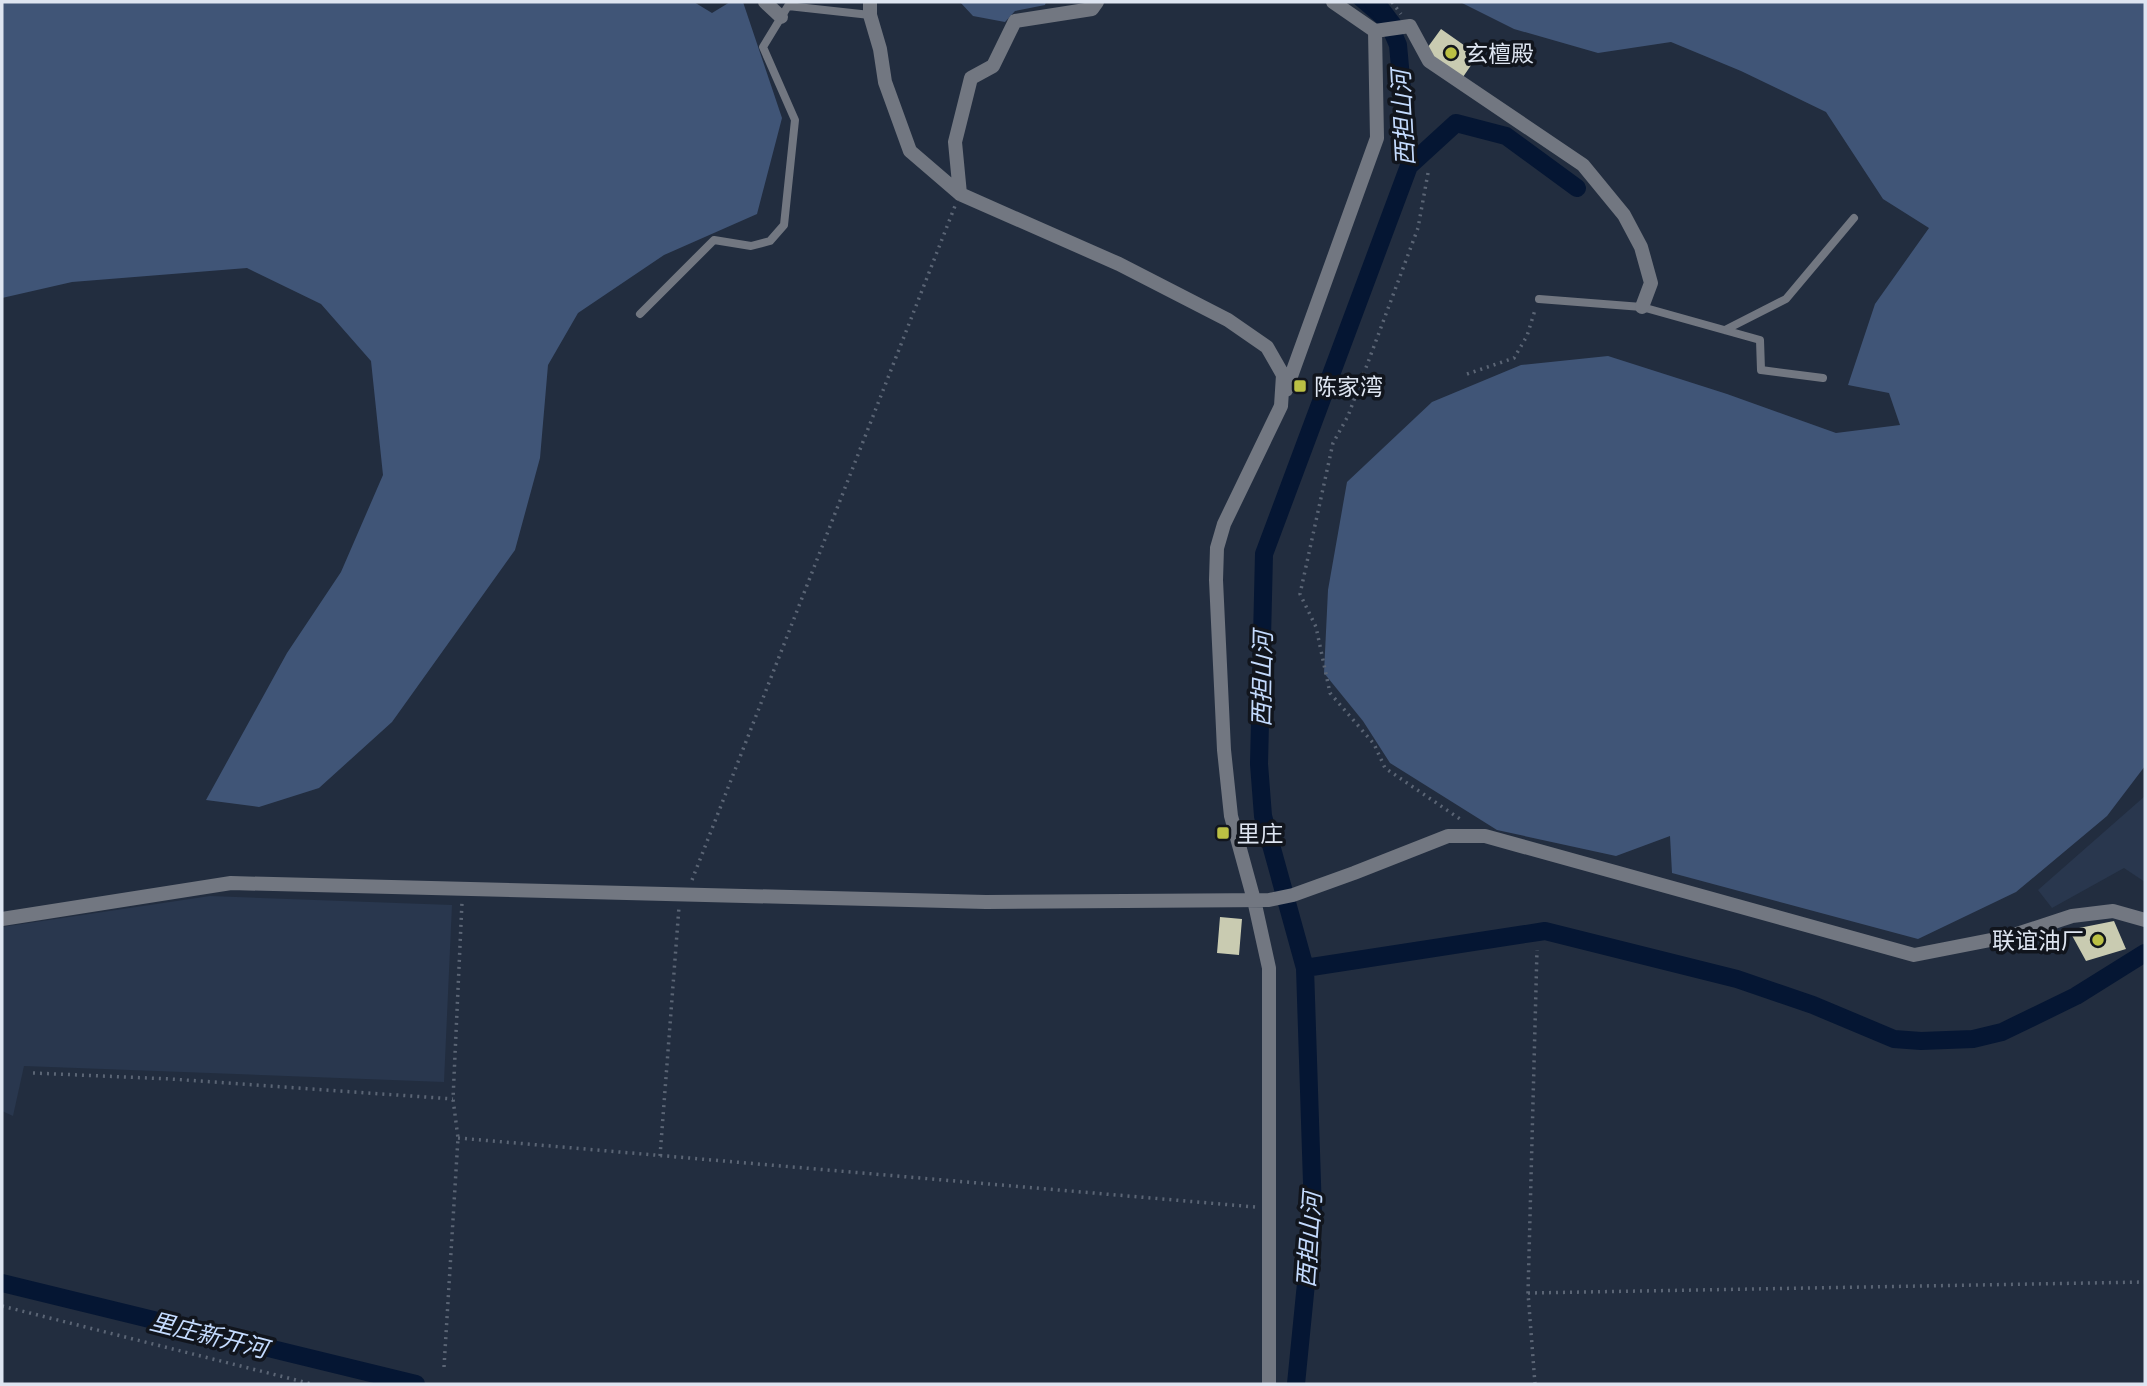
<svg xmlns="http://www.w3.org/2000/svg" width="2147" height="1386" viewBox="0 0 2147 1386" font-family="Manrope,'Noto Sans SC',sans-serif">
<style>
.built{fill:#29374e}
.forest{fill:#405577}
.water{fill:#051633}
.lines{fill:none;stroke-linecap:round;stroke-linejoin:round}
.canal{stroke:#051633;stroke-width:18}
.building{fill:#c9cbb1}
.path{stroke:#5b6575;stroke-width:3.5;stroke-dasharray:2 5;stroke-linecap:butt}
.lane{stroke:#727781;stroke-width:8}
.street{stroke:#727781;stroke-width:14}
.poi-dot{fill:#bbc044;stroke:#11151d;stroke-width:2.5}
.labels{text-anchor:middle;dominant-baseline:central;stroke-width:7;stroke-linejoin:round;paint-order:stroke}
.poi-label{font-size:23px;fill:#dee5f1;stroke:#11151d;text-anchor:start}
.water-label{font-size:24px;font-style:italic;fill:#c4dbfe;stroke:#11151d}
</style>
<rect width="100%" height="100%" fill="#222d3f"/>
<path class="built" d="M2145,796V882L2124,868L2052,908L2038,890Z
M210,896L452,905L444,1082L24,1066L13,1116L2,1111V927Z"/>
<path class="forest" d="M2,2H694L712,13L730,2H743L782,118L757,214L664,255L578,313L548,365L540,458L515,550L392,722L319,788L259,807L206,800L287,653L341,572L383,475L371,361L321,304L247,268L72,282L2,298Z
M960,2H1046L1045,5L1015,11L1005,22L973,16Z
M1460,2H2145V766L2107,816L2016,892L1918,939L1672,873L1670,836L1616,856L1497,830L1390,763L1363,721L1324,673L1328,590L1347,482L1432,402L1521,365L1608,356L1727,394L1836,433L1900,425L1889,393L1848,385L1875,304L1929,228L1883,199L1826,112L1741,71L1671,42L1598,53L1514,29Z"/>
<path class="water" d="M1352,2H1387L1402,22L1379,25Z"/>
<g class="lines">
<path class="canal" d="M1409,166L1456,123L1506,136L1577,188
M1305,968L1545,931L1737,979L1813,1005L1894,1039L1921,1041L1973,1039L2002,1032L2076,996L2145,953
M2,1283L416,1384
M1296,1384L1313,1213L1305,968L1263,816L1259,764L1264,554L1409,166L1398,45L1386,17L1373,2"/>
</g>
<path class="building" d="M1441,29L1478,55L1463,77L1425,51Z
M1220,917L1242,919L1239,955L1217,953Z
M2114,921L2126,949L2086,961L2069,930Z"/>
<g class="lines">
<path class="path" d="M1392,2L1401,14
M1428,173L1418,228L1348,416L1333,443L1300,594L1316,627L1330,693L1374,744L1385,768L1463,821
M1467,374L1514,358L1527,336L1535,310
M692,880L955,206
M33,1073L171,1079L453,1099
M458,1138L1255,1207
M660,1156L679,907
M1528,1293L2145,1282
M2,1306L312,1384
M444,1367L458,1138L453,1099L462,902
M1535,1384L1528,1293L1537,950"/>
<path class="lane" d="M1539,299L1642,307L1760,340L1761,370L1823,378
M640,314L714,240L751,246L770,241L784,225L795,120L763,47L788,6L870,15
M1725,330L1786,299L1854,218"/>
<path class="street" d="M765,2L781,17
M870,2V15L880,49L885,82L910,151L960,194L1119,264L1228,320L1267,347L1283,375L1281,406L1224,524L1217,548L1216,580L1224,750L1231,816L1254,900L1269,968V1384
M1375,31L1410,26L1429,61L1583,165L1624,215L1641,247L1651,283L1642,307
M960,194L955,142L971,78L993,66L1015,21L1092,9L1097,2
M1286,390L1377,138L1375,31L1333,2
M2,919L231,883L986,902L1269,900L1293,895L1354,873L1448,836H1485L1914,955L2011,936L2072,916L2113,911L2145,920"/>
</g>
<g class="poi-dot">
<circle cx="1451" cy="53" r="7"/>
<rect x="1293" y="379" width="14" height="14" rx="3.5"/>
<rect x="1216" y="826" width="14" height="14" rx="3.5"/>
<circle cx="2098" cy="940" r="7"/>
</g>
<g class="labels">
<g class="poi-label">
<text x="1465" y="53">玄檀殿</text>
<text x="1314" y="386">陈家湾</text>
<text x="1237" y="833">里庄</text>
<text x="2084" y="940" text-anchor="end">联谊油厂</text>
</g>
<g class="water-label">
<text transform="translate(1402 118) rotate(-93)">西担山河</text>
<text transform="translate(1261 679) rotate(-89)">西担山河</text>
<text transform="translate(1308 1240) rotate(-86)">西担山河</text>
<text transform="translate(209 1334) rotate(14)">里庄新开河</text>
</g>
</g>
<rect width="2147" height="1386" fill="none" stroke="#dee5f1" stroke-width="7"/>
</svg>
